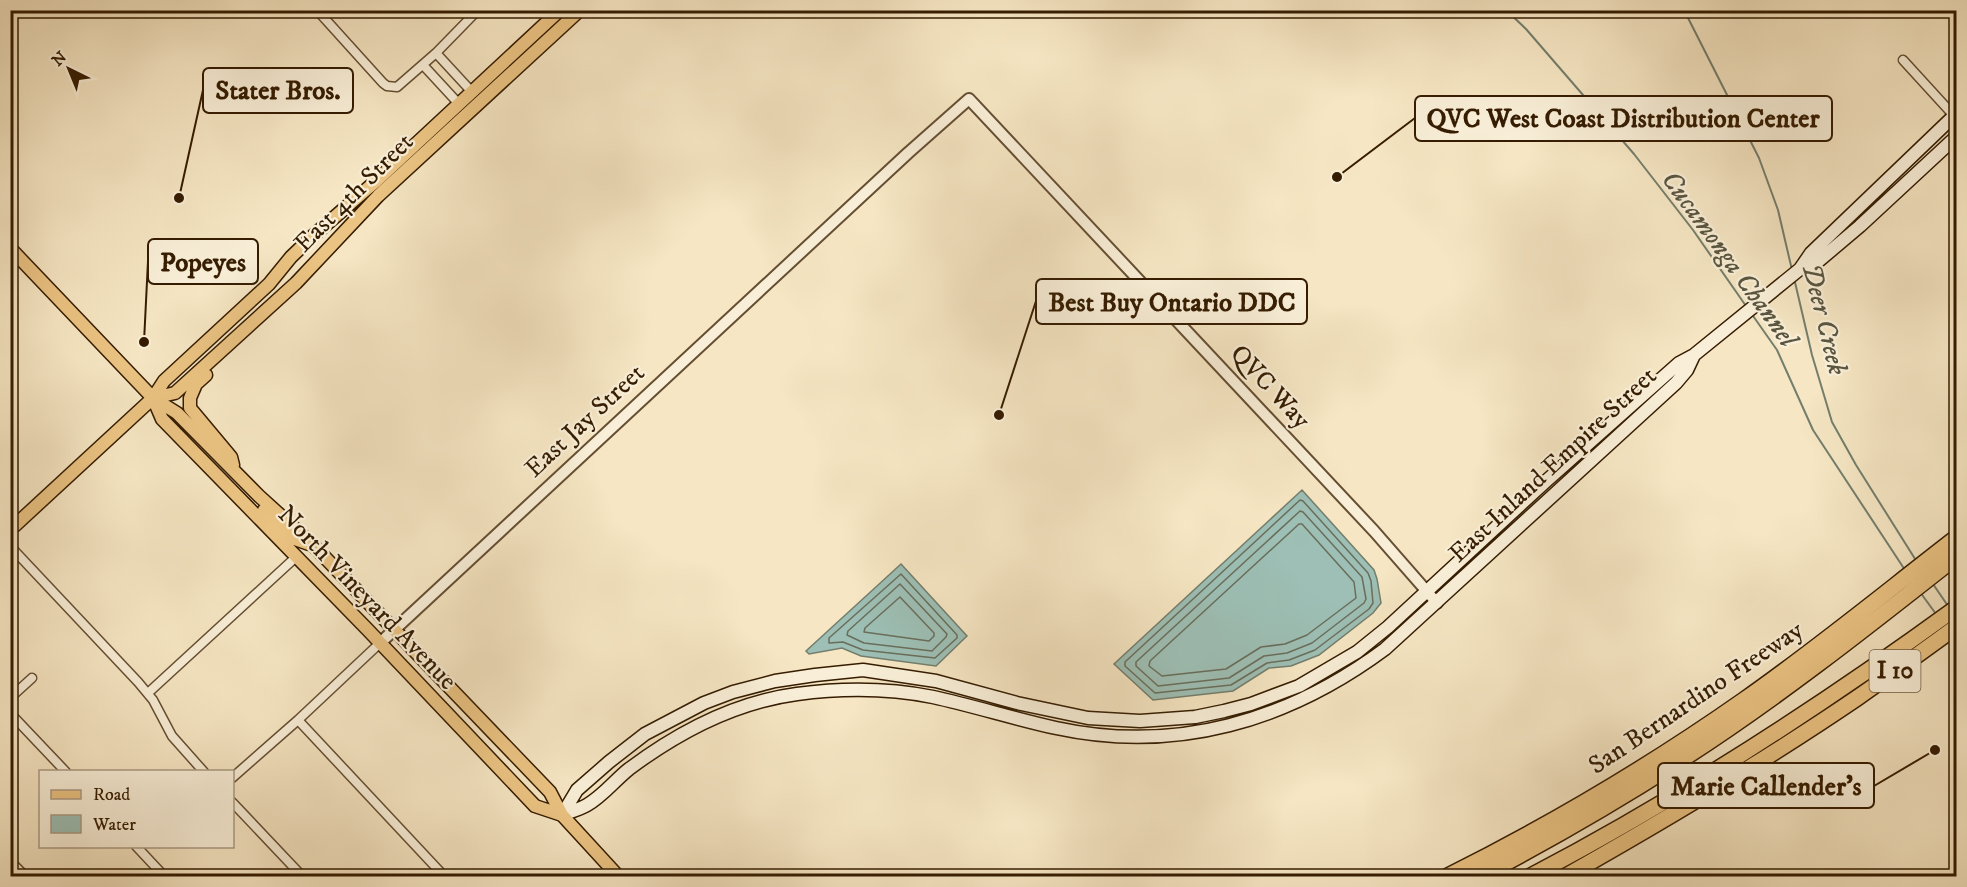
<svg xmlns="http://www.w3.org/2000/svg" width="1967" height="887" viewBox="0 0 1967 887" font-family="'IM FELL DW Pica',serif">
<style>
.water{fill:#9dbfb5;stroke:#737e6d;stroke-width:1.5}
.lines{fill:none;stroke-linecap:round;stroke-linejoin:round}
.shore{stroke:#696e5b;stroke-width:1.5}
.stream{stroke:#737e6d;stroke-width:2}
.minor-casing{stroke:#654e32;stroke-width:11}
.tertiary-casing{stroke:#654e32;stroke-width:14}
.secondary-casing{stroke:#351c01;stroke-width:15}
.primary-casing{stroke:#351c01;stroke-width:15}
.motorway-casing{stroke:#351c01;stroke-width:18}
.minor{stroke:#f9efd8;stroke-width:8}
.tertiary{stroke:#f9efd8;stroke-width:10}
.secondary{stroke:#f9efd8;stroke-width:12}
.primary{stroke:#ebc382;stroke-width:12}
.motorway{stroke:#ebc382;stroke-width:15}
.labels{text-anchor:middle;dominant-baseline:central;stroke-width:4.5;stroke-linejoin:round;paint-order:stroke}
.shield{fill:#f9efd8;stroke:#705b42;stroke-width:1.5}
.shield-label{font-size:24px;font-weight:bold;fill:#351c01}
.street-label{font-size:26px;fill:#351c01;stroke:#f9efd8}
.water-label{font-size:27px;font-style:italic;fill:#595540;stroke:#f9efd8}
.leader{fill:none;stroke:#351c01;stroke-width:2}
.callout-dot{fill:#351c01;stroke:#f9efd8;stroke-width:2}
.callout{fill:#f9efd8;stroke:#351c01;stroke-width:2}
.callout-label{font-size:27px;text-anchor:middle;font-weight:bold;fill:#351c01}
</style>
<rect width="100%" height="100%" fill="#f6e6c3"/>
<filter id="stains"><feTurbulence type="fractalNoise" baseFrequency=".00333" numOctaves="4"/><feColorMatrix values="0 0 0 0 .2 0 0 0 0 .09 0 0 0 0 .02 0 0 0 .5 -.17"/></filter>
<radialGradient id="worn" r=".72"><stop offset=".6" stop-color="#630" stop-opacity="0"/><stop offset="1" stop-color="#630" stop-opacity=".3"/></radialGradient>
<path class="water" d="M1302,490L1374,570L1377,579L1381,603L1373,613L1319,655L1291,666L1269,668L1233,691L1153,700L1114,664Z
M901,564L967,636L936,666L861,656L842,648L809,654L806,651Z"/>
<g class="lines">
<path class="shore" d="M1300,500L1303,501L1368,573L1371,581L1373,603L1369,609L1315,650L1289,660L1267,663L1231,685L1155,693L1125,666V662Z
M1300,511L1303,512L1362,577L1366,599L1364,603L1312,643L1287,653L1264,656L1229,678L1158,686L1136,666V662Z
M1299,524H1302L1354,582L1356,598L1307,635L1285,644L1261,647L1226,669L1162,676L1149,666L1150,661Z
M901,574L957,635V638L935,658L863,650L843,642L829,643V638Z
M900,584L947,634L946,637L932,651L864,643L847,635L848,631Z
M900,597L934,633V636L929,641L864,632L865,628Z"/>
<path class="stream" d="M1506,10L1526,29L1634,154L1693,230L1746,306
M1684,10L1759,158L1778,210L1792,270
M1794,278L1812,355L1832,422L1856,465L1917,562
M1751,313L1777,350L1813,430L1905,570
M1933,584L1948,606
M1920,592L1936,614"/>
<defs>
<path id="minor" d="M317,10L383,83L387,86L397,87L436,53L478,10
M436,53L472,92
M1903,60L1956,118
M423,65L459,104
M10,546L138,682L153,700L172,736L204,772
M148,693L296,557
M10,698L32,678
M10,713L66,772
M298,720L444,876
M232,778L298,720L380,643
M232,802L302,876
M136,846L164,876
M10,861L25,876"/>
<path id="tertiary" d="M380,643L908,153L969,99L1374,531L1437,603"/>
<path id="secondary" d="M1800,269L1815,264L1860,226L1956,137
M562,815L577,790L609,762L645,734L704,703L733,692L775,681L815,675L863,670L936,681L1017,703L1088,718L1140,721L1195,717L1224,711L1251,704L1299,686L1357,652L1388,627L1545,482L1679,363L1694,355L1800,269L1811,253L1956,114
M562,815C570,812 580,809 587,805C603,796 615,780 629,769C677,733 736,702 797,694C842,688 888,688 933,697C974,706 1015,719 1056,728C1176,754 1288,721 1385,649L1676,383L1687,370L1694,355"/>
<path id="primary" d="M10,248L153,398L177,413L259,496L313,545L550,792L562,815L618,876
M206,375L196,384L190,398V408L231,457L233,465
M153,398L162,419L367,629L535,806L562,815
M153,398L175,393L296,283L378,196L580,10
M264,510L295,539L309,544
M10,530L153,398L164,381L269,284L291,257L314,235L375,182L560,10"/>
<path id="motorway" d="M1448,876C1550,825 1650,766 1744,700C1817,649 1886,592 1956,538
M1481,876C1548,841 1614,803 1678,762C1775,700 1866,628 1956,557
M1531,876C1680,798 1820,707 1956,608
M1566,876C1665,820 1763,762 1857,698C1890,675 1923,651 1956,627"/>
</defs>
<use href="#minor" class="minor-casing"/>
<use href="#tertiary" class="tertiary-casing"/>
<use href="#secondary" class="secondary-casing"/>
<use href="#primary" class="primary-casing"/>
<use href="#motorway" class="motorway-casing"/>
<use href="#minor" class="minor"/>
<use href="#tertiary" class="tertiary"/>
<use href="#secondary" class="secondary"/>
<use href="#primary" class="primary"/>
<use href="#motorway" class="motorway"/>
</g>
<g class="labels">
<rect class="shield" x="1869.5" y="650" width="51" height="42" rx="4.5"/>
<g class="shield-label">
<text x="1895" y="671">I 10</text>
</g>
<g class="street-label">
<text transform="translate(354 193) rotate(-45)">East 4th Street</text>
<text transform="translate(1270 387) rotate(47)">QVC Way</text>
<text transform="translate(585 421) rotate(-43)">East Jay Street</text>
<text transform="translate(1553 465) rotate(-43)">East Inland Empire Street</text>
<text transform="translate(367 598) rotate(46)">North Vineyard Avenue</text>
<text transform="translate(1696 698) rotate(-34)">San Bernardino Freeway</text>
</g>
<g class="water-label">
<text transform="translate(1729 259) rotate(54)">Cucamonga Channel</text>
<text transform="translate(1824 319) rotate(76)">Deer Creek</text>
</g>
</g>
<path class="leader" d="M179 198L203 90M1337 177L1415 118M144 342L148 261M999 415L1036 301M1935 750L1874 786"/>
<g class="callout-dot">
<circle cx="179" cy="198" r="6"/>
<circle cx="1337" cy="177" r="6"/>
<circle cx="144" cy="342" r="6"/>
<circle cx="999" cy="415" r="6"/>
<circle cx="1935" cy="750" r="6"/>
</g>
<g class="callout">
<rect x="203" y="68" width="150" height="45" rx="6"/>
<rect x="1415" y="96" width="417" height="45" rx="6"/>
<rect x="148" y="239" width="110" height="45" rx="6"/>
<rect x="1036" y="279" width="271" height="45" rx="6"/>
<rect x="1658" y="763" width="216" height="45" rx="6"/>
</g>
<g class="callout-label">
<text x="278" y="99">Stater Bros.</text>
<text x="1623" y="127">QVC West Coast Distribution Center</text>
<text x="203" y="271">Popeyes</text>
<text x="1172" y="311">Best Buy Ontario DDC</text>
<text x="1766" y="795">Marie Callender's</text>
</g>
<rect width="1967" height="887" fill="none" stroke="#f6e6c3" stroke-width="36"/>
<rect x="12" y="12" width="1943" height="863" fill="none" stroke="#351c01" stroke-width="3"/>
<rect x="18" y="18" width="1931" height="851" fill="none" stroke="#351c01" stroke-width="1.5"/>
<rect x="39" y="770" width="195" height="78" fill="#f9efd8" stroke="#ab9b82" stroke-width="1.5"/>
<rect x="51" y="790" width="30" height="9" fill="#ebc382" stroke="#ab9b82" stroke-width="1.5"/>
<text x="93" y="800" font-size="18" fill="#351c01">Road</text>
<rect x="51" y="815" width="30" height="18" fill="#9dbfb5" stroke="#ab9b82" stroke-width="1.5"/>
<text x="93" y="830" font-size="18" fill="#351c01">Water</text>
<g transform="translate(69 69) rotate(317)" stroke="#f9efd8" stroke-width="4.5" paint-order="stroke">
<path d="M0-4.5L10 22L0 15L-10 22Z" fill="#351c01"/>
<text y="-9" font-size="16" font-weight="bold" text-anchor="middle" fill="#351c01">N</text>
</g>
<rect width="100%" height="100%" filter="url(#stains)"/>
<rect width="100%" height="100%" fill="url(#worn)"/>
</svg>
